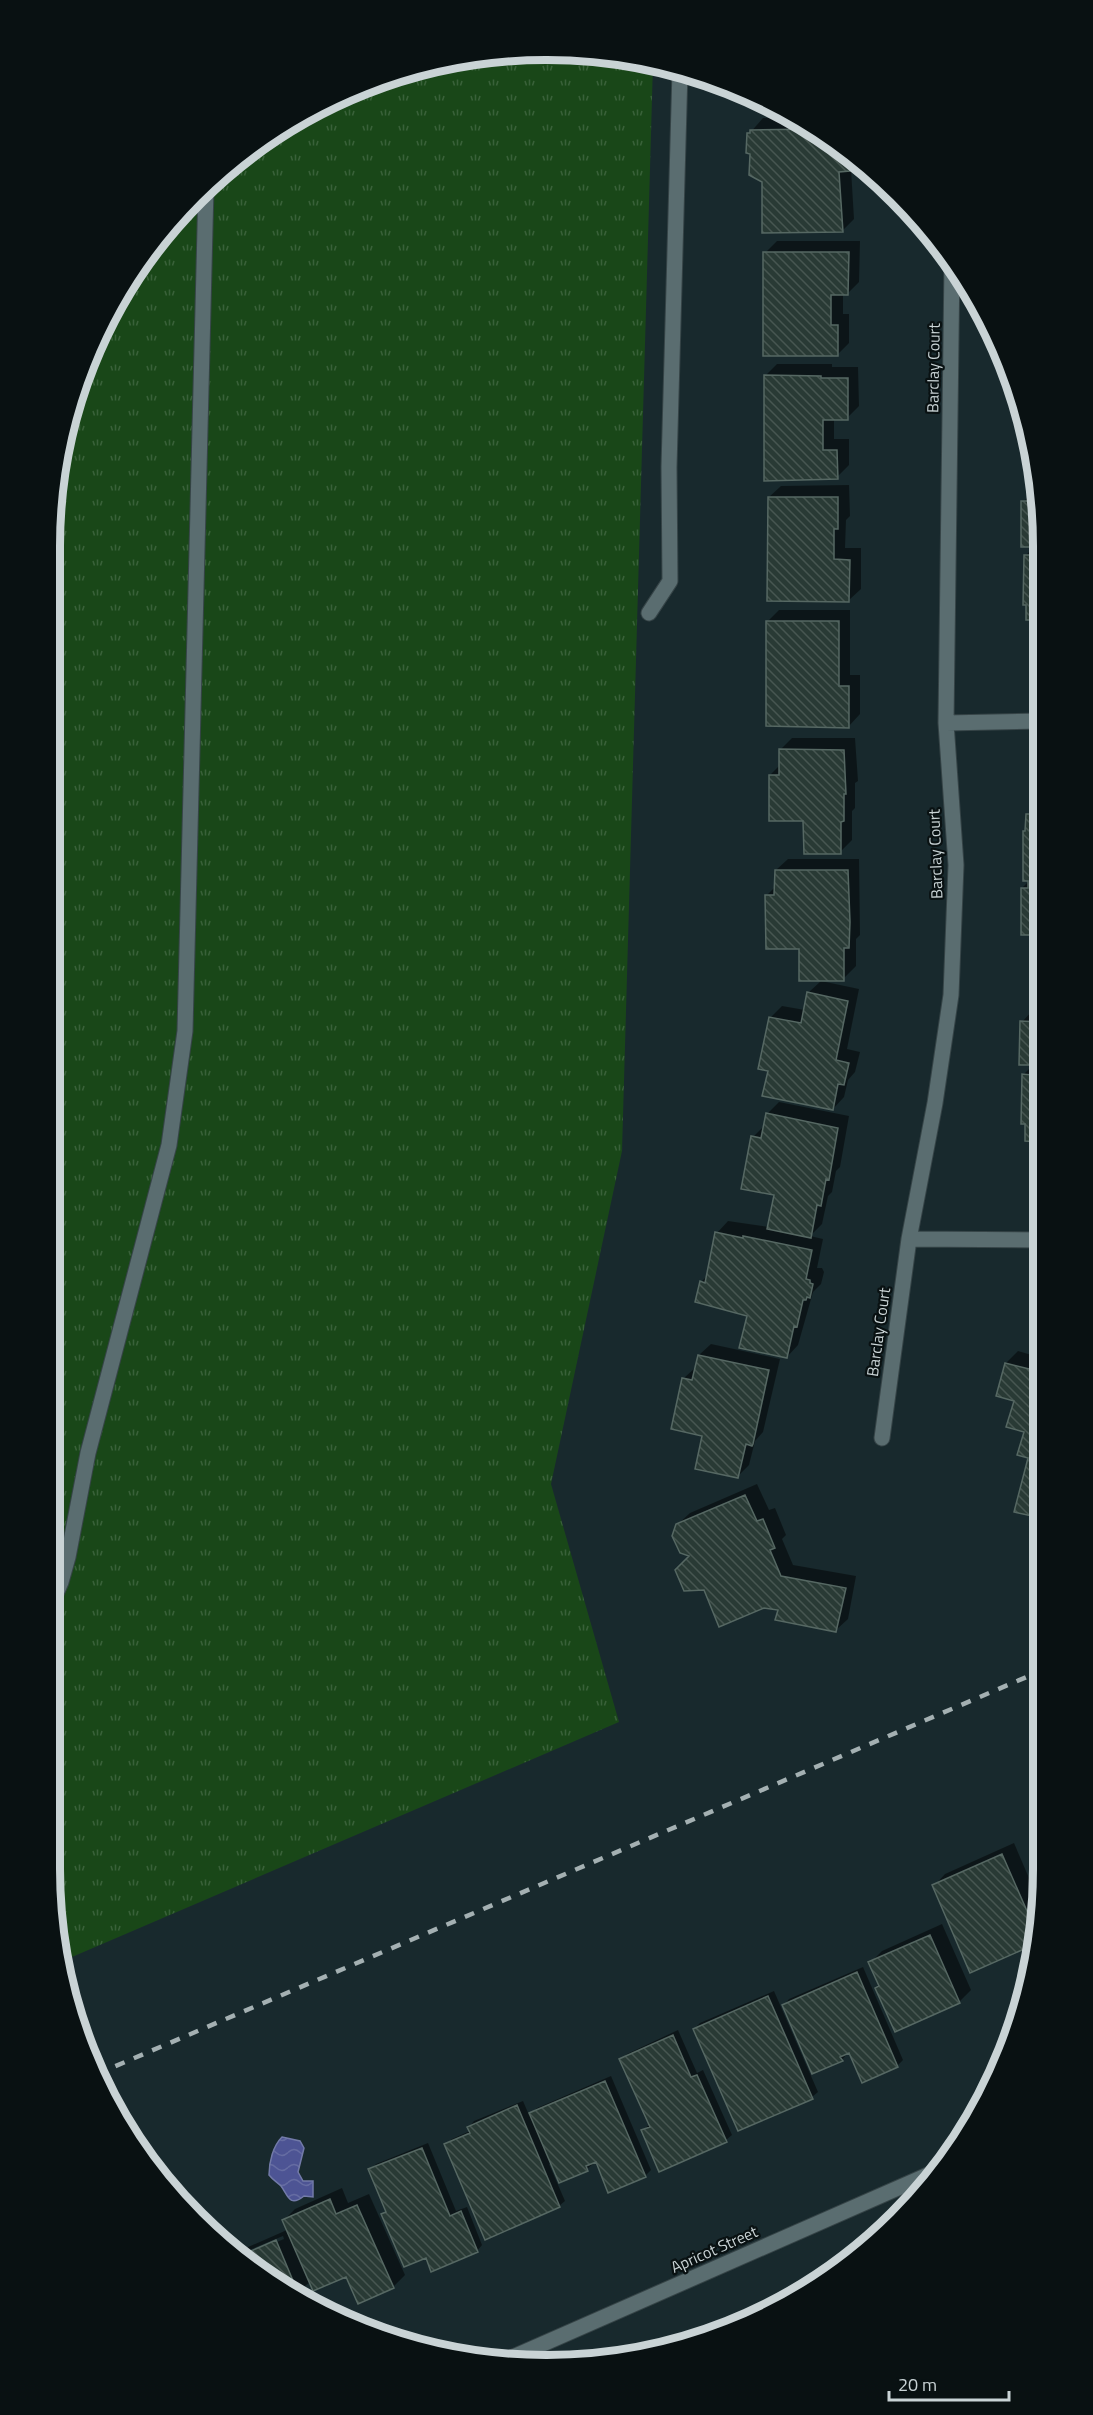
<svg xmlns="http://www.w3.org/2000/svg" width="1093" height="2415" viewBox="0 0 1093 2415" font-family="'Titillium Web',sans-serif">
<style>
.grass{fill:url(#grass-tufts)}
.water{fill:url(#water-waves);stroke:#727aa8;stroke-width:1.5}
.shadow{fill:#0007}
.building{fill:url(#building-back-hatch);stroke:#566863;stroke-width:1.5}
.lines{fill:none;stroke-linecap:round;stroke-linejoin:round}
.minor-casing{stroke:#364447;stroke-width:17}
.minor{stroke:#5a6d70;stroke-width:15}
.rail{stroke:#a4b0b2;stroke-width:4.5;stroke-dasharray:10 10;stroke-linecap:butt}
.labels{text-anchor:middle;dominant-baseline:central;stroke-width:4.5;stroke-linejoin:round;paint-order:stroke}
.street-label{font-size:16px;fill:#c9d3d5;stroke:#091112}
.rim{fill:none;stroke:#c9d3d5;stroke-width:8}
</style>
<defs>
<pattern id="grass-tufts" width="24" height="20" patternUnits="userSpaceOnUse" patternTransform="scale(1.5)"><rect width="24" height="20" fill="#194718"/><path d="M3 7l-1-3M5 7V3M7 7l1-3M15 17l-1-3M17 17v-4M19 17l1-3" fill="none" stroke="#396139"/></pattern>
<pattern id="water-waves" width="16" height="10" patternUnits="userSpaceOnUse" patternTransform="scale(1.5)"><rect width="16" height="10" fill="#4d5494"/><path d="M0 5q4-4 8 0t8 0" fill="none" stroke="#656ca2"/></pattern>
<pattern id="building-back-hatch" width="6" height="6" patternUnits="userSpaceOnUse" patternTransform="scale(1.5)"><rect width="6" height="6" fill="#293a35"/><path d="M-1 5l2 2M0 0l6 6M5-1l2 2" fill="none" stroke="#475651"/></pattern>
</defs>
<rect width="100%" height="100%" fill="#18292d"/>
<path class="grass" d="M514,51L612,54L653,63L622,1151L551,1484L619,1722L65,1960L50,1868V546L76,386L116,298L173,219L244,152L327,101L418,66Z"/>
<path class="water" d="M282,2137L300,2141L304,2148L298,2172L303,2181H313V2197L304,2196C289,2208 288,2195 281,2186C277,2182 273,2180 269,2175C269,2162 273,2146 282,2137Z"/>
<path class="shadow" d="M763,118H792L823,133L856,164L851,169L854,219L842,231L763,182L751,153L749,134Z
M777,241H860L859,282L848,293H843V314H849V343L837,355L765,253Z
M777,364H832V367H858L859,406L847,418H834V439H849V465L837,477L765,376Z
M849,485L850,516L846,520L845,548H861V589L849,600L769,497L781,486Z
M1035,490H1039L1040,619L1025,556L1031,550L1023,502Z
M779,610H850V675H860V714L849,726L767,622Z
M792,738H855L858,781L855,783V808L852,811V840L840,852L770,775L780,765V750Z
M1039,803H1040L1041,933L1022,888L1031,879L1024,831L1026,829L1027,815Z
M788,859H859L860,935L856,939V966L844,978L800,948L767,895L776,886V870Z
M821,981L859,989L847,1049L860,1052L855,1072L848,1080L844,1097L833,1109L770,1070L771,1017L782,1006L805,1010L809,992Z
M1033,1010H1041V1140H1027L1023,1075L1035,1063L1022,1022Z
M779,1102L849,1116L840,1167L836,1171L832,1192L828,1196L822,1224L810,1236L823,1239L817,1268H822L824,1272L821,1284L813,1292L798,1345L787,1357L748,1315L701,1282L707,1276L717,1233L728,1221L769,1227L776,1194L753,1137L765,1125L767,1114Z
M711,1344L780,1359L763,1432L755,1441L749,1465L737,1477L704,1434L684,1378L696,1367L699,1355Z
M1018,1351L1042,1358V1511L1032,1515L1030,1457L1026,1431L1006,1363Z
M757,1484L769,1510L775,1508L786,1535L782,1539L793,1565L856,1576L848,1619L836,1630L779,1609L691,1555L677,1525L690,1513Z
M1014,1843L1038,1899L1031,1944L934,1886L945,1874Z
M942,1924L971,1990L959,2002L880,1985L870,1963L882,1951Z
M863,1967L903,2060L897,2066L849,2051L842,2060L784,2005L789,1999Z
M774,1991L818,2092L812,2097L694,2029L700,2023Z
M678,2030L697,2073L703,2070L732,2135L726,2140L642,2131L650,2124L621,2059L627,2054Z
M611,2076L651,2170L645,2176L596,2160L592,2162L593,2164L587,2169L552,2163L549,2164L565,2201L559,2206L446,2144L452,2139L470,2131L469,2127L474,2121L523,2101L529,2115L537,2108Z
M428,2143L456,2211L467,2207L482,2245L477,2251L383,2214L387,2210L370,2170L376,2164Z
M342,2188L348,2203L369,2194L405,2275L393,2287L346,2275L310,2282L294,2295L245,2255L284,2239L283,2236L242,2253L239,2251L287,2230L283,2221L295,2209Z"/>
<path class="building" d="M814,129L823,133L851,159L850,171L839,172L843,232L762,233V182L749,175L750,154L746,153L747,133H750V130Z
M763,252H849L848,295H831V325H838V356H763Z
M764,375L821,376V378H848V420H823V450H837L838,479L764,481Z
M768,497H838V529H834V559L850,560L849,602L767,601Z
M1021,501H1039L1040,620H1026V605H1023L1024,555H1030V547H1021Z
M766,621H839V686H849V728L766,726Z
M779,749L844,750L846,794H844V821L841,822V854H804L803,821H769V775H779Z
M1026,814H1040L1041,935H1021V888H1028V881H1023V831H1025Z
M775,870H848L850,922L849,948H844V981H799V949H766L765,895H774Z
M807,992L848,1001L836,1060L849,1063L844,1085L838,1084L833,1110L762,1096L768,1071L758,1069L769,1017L801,1023Z
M1020,1021L1041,1022V1142L1025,1141V1124H1021L1022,1074L1032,1075L1033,1065H1019Z
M766,1113L838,1128L829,1180L826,1179L821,1206L817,1205L811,1238L767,1229L774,1195L741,1189L751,1136L761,1138Z
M715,1232L743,1238V1236L812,1250L806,1279L810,1280V1283L813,1284L810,1298L807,1297L806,1300H803L797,1327L794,1326L787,1358L739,1348L747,1316L695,1302L700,1281L705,1283Z
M698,1355L769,1370L753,1444L752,1446L746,1444L738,1478L695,1469L702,1436L671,1429L682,1378L692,1380Z
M1005,1363L1042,1372V1512L1032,1516L1014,1512L1028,1458L1017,1455L1024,1432L1006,1427L1014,1401L996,1396Z
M745,1495L757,1521L763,1519L775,1548L770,1550L781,1576L846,1588L836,1632L775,1620L778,1610L764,1608L719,1627L704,1590L684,1591L675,1570L689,1556L680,1553L672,1536L676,1524Z
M1002,1854L1034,1927L1031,1946L970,1973L932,1885Z
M930,1935L960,2003L895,2032L875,1988L879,1986L868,1962Z
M857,1972L898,2067L862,2083L849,2053L840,2057L843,2061L812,2074L782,2005Z
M768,1996L813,2099L738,2131L693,2029Z
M673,2035L691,2077L697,2075L727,2142L659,2172L641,2130L650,2127L619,2059Z
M605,2081L646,2177L608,2193L596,2162L586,2166L588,2171L559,2183L529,2113Z
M517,2105L560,2207L485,2240L444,2144L470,2133L467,2127Z
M422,2148L450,2216L461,2211L478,2252L431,2272L426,2258L404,2267L381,2214L386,2212L368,2169Z
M330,2199L336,2214L357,2205L394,2288L358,2304L346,2277L313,2291L282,2220Z
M276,2240L299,2295L295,2297L244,2254Z"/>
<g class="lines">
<defs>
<path id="minor" d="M649,613L670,581L669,467L680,70
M946,723L1040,721
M909,1239L1042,1240
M882,1438L909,1239L935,1103L951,995L956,865L946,723L952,263
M50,1607L61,1582L68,1557L88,1453L169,1145L185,1031L206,188
M504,2361L939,2170"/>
</defs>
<use href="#minor" class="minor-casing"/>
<use href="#minor" class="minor"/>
<path class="rail" d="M97,2074L1043,1670"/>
</g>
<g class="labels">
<g class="street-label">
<text transform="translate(933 368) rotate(-89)">Barclay Court</text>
<text transform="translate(935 854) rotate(-92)">Barclay Court</text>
<text transform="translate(878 1332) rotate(-82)">Barclay Court</text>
<text transform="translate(714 2249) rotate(-24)">Apricot Street</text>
</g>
</g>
<path d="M0 0H1093V2415H0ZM546 60H547A486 486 0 0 1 1033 546V1869A486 486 0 0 1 547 2355H546A486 486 0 0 1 60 1869V546A486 486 0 0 1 546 60Z" fill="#091112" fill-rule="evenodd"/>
<path class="rim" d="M546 60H547A486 486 0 0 1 1033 546V1869A486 486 0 0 1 547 2355H546A486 486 0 0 1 60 1869V546A486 486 0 0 1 546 60Z"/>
<path d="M889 2391v9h120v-9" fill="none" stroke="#c9d3d5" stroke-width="3"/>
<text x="898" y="2391" font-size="18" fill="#c9d3d5" stroke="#091112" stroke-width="4.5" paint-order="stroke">20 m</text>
</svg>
